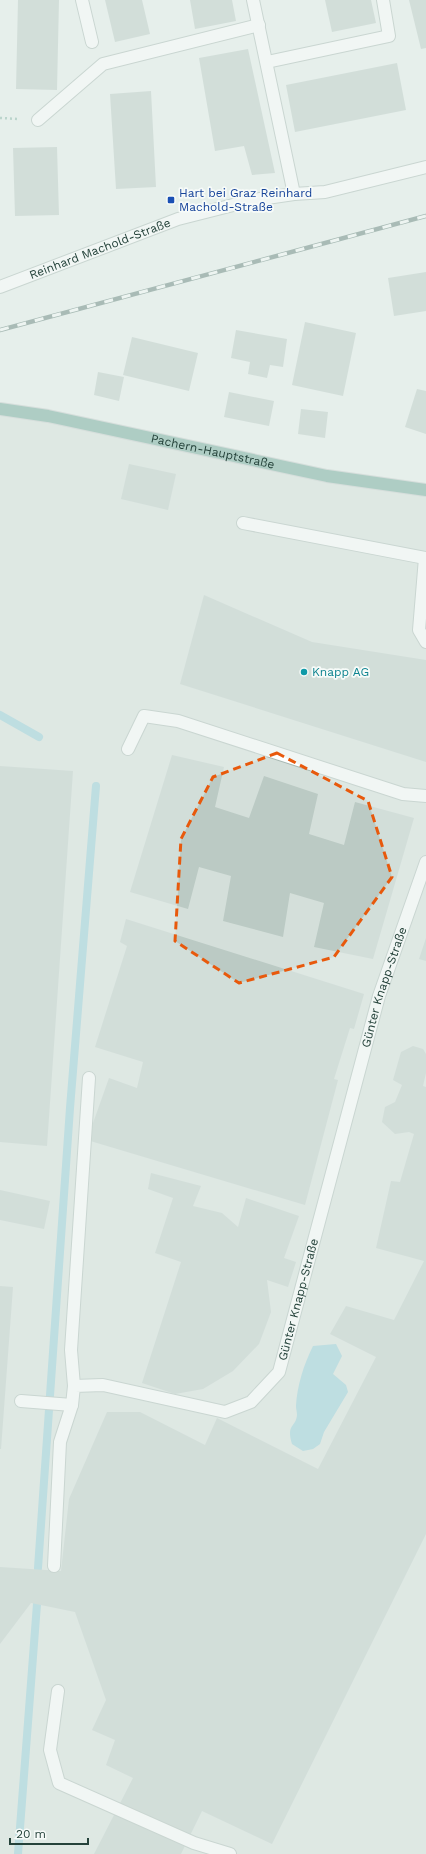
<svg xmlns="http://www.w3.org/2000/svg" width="426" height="1854" viewBox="0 0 426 1854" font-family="'Work Sans',sans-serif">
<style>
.built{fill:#d4dfda}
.water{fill:#8ec9d4}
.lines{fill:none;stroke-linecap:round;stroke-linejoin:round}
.stream{stroke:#8ec9d4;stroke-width:8}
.building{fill:#bbcac4}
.minor-casing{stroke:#a8b8b2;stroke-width:14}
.major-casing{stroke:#c2cac8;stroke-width:14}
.path{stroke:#86b3a5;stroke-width:2.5;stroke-dasharray:2 3;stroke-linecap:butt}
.minor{stroke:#fff;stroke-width:12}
.major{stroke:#6aa596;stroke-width:12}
.rail-casing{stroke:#5f7d75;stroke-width:4.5}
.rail{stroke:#f7fbf9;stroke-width:3;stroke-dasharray:9;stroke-linecap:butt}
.marked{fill:none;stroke:#e8590c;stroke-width:3;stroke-dasharray:8 5;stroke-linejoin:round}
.transit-dot{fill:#1a4fb4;stroke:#f7fbf9;stroke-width:1.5}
.culture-dot{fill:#0f9aa8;stroke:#f7fbf9;stroke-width:1.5}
.labels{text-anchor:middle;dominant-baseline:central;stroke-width:3.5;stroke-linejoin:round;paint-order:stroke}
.transit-label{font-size:12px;fill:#164399;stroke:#f7fbf9;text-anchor:start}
.street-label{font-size:12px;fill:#24423a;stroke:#f7fbf9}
.culture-label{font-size:12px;fill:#0d838f;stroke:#f7fbf9;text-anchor:start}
</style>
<rect width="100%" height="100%" fill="#e6efeb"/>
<path class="built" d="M0,410L426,490V1854H0Z"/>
<path class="water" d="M336,1344L342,1356L333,1374L346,1385L348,1392L324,1432L320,1444L313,1449L303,1451L292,1444C286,1423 296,1428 297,1415C297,1412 296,1409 296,1406C297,1386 304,1364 313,1346Z"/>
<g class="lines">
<path class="stream" d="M0,715L39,737
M38,1568L70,1108L96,786
M18,1854L37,1604"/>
</g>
<path class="building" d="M18,0H59L57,90L16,89Z
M105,0H142L150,34L115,42Z
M190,0H232L236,21L195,29Z
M325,0H371L376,23L332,32Z
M409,0H426V48L421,49Z
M248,49L275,173L252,175L244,146L215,151L199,58Z
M397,63L406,110L295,132L286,85Z
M151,91L156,187L116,189L110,94Z
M57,147L59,215L15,216L13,148Z
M426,272V311L394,316L388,278Z
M305,322L356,333L343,396L292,385Z
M236,330L287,339L283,367L270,365L267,378L248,374L250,362L231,358Z
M132,337L198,353L189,391L123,375Z
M98,372L124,377L119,401L94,395Z
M417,389L426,391V434L405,427Z
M229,392L274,401L269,426L224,417Z
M301,409L328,412L325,438L298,434Z
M129,464L176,474L168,510L121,499Z
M204,595L312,642L426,660V762L180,684Z
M172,755L224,767L215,807L249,818L264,776L318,794L309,834L344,845L355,802L414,818L373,959L314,947L324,903L290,893L283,937L223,921L231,876L199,867L188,909L130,892Z
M0,766L73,771L47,1146L0,1142Z
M126,919L364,994L354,1029L350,1028L334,1079L338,1080L305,1205L87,1140L109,1078L137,1088L143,1062L95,1047L127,946L120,942Z
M426,938V961L419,959Z
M413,1046L423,1049L426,1054V1073L423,1086L426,1087V1534L272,1844L202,1811L181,1854H94L133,1778L106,1765L115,1740L92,1730L106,1700L75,1612L31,1603L0,1644V1567L61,1571L69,1499L107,1412H140L205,1445L217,1418L318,1469L376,1357L330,1334L346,1306L394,1320L424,1261L376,1248L391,1181L400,1182L414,1134L409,1132L395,1134L382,1122L385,1107L395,1102L402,1085L393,1080L401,1052Z
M151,1173L201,1186L193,1206L222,1213L238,1227L246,1198L299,1216L284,1258L296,1262L288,1287L267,1280L271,1312L259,1344L233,1371L203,1389L175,1394L142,1383L181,1262L155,1253L173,1198L148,1189Z
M0,1190L50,1201L44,1229L0,1220Z
M0,1286L13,1287L1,1449H0Z"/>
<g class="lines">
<defs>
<g id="minor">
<path d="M82,0L92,42"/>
<path d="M253,0L294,194"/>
<path d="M267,62L389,36L383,0"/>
<path d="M38,120L103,64L259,25"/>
<path id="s1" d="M0,287L178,219L253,200L294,194L325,192L426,167"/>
<path d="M243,523L425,558L419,630L426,642"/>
<path d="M128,749L144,716L178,721L403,794L426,796"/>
<path d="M74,1386L71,1350L89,1078"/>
<path d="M21,1401L72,1405"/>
<path id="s2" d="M54,1566L60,1442L72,1405L74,1386L103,1385L225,1412L251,1402L279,1372L379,996L426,862"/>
<path d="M58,1691L50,1750L59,1783L194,1843L230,1854"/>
</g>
<g id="major">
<path id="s3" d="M0,409L48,416L327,476L426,490"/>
</g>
</defs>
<use href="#minor" class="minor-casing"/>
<use href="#major" class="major-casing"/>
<path class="path" d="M0,118L19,119"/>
<use href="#minor" class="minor"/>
<use href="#major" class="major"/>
<defs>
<path id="rail" d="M0,330L426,216"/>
</defs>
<use href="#rail" class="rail-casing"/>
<use href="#rail" class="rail"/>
</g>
<path d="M0 0H426V1854H0ZM277,753L368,801L392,877L334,957L239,983L175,941L181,839L213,777Z" fill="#e6efeb" fill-opacity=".55" fill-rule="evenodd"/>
<path class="marked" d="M277,753L368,801L392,877L334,957L239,983L175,941L181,839L213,777Z"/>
<rect class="transit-dot" x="167" y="196" width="8" height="8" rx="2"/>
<circle class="culture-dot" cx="304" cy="672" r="4"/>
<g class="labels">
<g class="transit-label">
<text x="179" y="193">Hart bei Graz Reinhard<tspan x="179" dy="14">Machold-Straße</tspan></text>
</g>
<g class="street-label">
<text stroke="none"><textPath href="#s1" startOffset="107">Reinhard Machold-Straße</textPath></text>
<text stroke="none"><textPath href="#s3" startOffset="217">Pachern-Hauptstraße</textPath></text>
<text stroke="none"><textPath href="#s2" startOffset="804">Günter Knapp-Straße</textPath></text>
<text stroke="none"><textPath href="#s2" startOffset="480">Günter Knapp-Straße</textPath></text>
</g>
<g class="culture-label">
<text x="312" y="672">Knapp AG</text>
</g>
</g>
<path d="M10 1838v6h78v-6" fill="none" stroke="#24423a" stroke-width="2"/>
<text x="16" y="1838" font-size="12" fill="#24423a" stroke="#f7fbf9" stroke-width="3" paint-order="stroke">20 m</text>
</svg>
